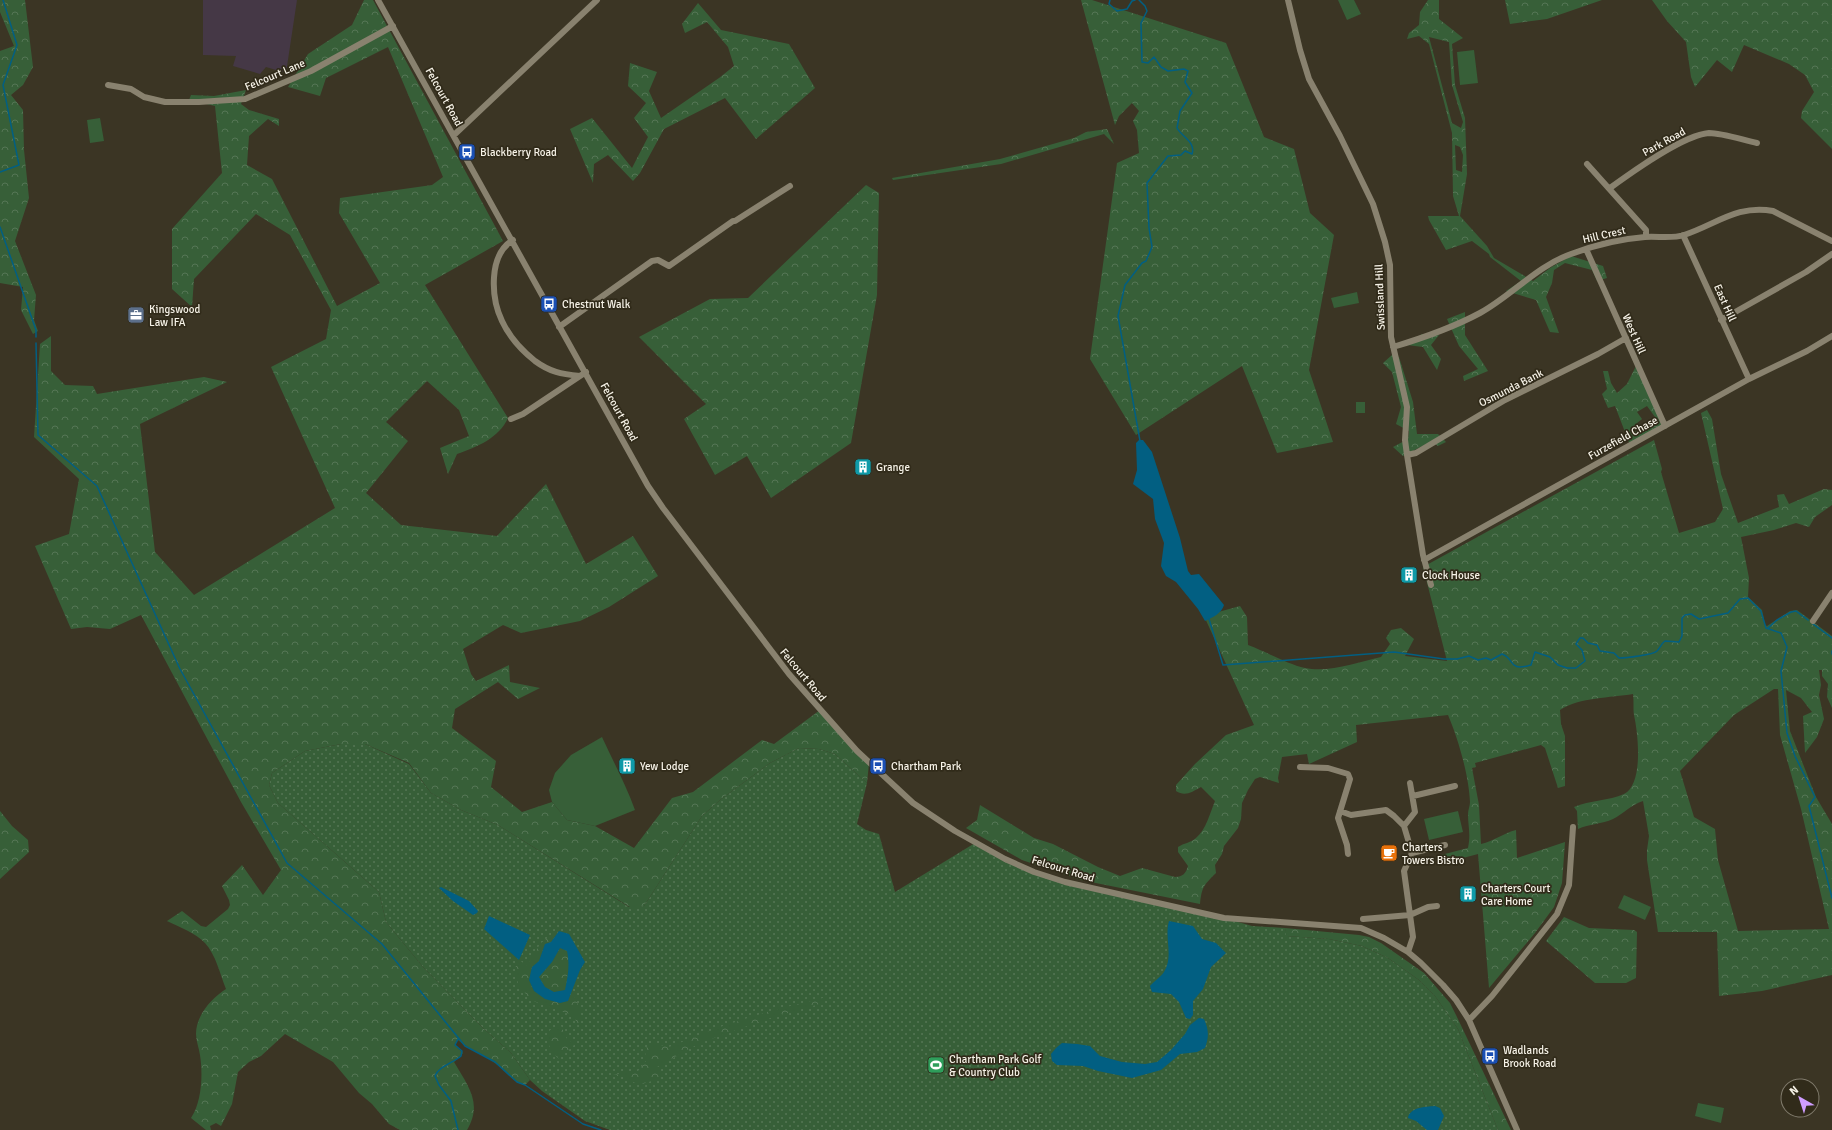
<svg xmlns="http://www.w3.org/2000/svg" width="1832" height="1130" viewBox="0 0 1832 1130" font-family="Signika,sans-serif">
<style>
.commercial{fill:#453846}
.grass{fill:url(#grass-dots)}
.forest{fill:url(#forest-crowns);fill-rule:evenodd}
.garden{fill:#375f38}
.water{fill:#025f82;fill-rule:evenodd}
.lines{fill:none;stroke-linecap:round;stroke-linejoin:round}
.stream{stroke:#025f82;stroke-width:1.5}
.minor{stroke:#89826f;stroke-width:6}
.labels{text-anchor:middle;dominant-baseline:central;stroke-width:3.5;stroke-linejoin:round;paint-order:stroke}
.street-label{font-size:11px;fill:#f7f3e8;stroke:#312b1a}
.poi-label{font-size:11px;fill:#f7f3e8;stroke:#312b1a;text-anchor:start}
</style>
<defs>
<pattern id="grass-dots" width="8" height="8" patternUnits="userSpaceOnUse"><rect width="8" height="8" fill="#375f38"/><path d="M2 2h.1M6 6h.1" fill="none" stroke="#557655" stroke-width="1.8" stroke-linecap="round"/></pattern>
<pattern id="forest-crowns" width="20" height="18" patternUnits="userSpaceOnUse"><rect width="20" height="18" fill="#375f38"/><path d="M2 6a3 3 0 1 1 6 0M12 15a3 3 0 1 1 6 0" fill="none" stroke="#557655"/></pattern>
</defs>
<rect width="100%" height="100%" fill="#3b3524"/>
<path class="commercial" d="M203,0H297L286,73L266,67L260,74L233,66L236,56L203,55Z"/>
<path class="grass" d="M341,744H365L409,764L431,793L461,810L498,825L629,907L644,906L702,816L720,800L770,763L799,748L819,749L835,754L867,783L857,824L866,830L879,834L895,892L975,843L1034,872L1224,918L1252,926L1285,928L1287,936L1329,939L1362,946L1388,958L1419,980L1435,996L1458,1029L1498,1130H610L585,1121L542,1091L530,1080L511,1053L483,1028L423,967L386,922L379,892L278,803L269,785L272,773L305,751Z"/>
<path class="forest" d="M0,0H25L33,67L23,85L11,95L23,110L24,150L29,198L15,241L36,295L34,320L38,331L33,334L21,310L23,287L0,283V51L14,46L0,12Z
M364,0H373L503,241L425,285L508,418C499,438 477,447 457,454L448,474L440,448L469,436L459,410L427,381L386,422L408,441L366,493L401,525L497,536L546,484L586,564L633,536L658,576L609,607L580,621L521,633L503,625L463,649L471,674L476,681L509,665L510,682L540,688L518,699L498,682L455,709L452,728L496,761L491,787L522,812L552,802L567,820L595,826L634,848L672,798L693,792L762,740L774,744L820,710L869,763L867,783L835,754L819,749L799,748L770,763L720,800L702,816L644,906L633,909L498,825L461,810L431,793L409,763L365,744H341L305,751L272,773L269,785L278,803L379,892L386,922L423,967L483,1028L511,1053L530,1080L525,1085C513,1083 505,1070 495,1063C483,1054 469,1050 458,1040L455,1045L463,1053L454,1062C468,1086 483,1103 467,1130H400L389,1124L372,1104L359,1093L333,1062L285,1034L261,1056L249,1062L238,1072L232,1104L221,1126L216,1123L210,1126L211,1130H206L191,1118C202,1102 203,1074 200,1055C199,1048 196,1041 196,1034C196,1015 212,998 226,989C220,974 216,955 205,943C196,933 179,927 167,921L182,911L201,926L206,927L228,909L230,905L229,900L222,886L242,865L263,895L281,870L241,802L141,615L110,629L87,627L71,629L35,546L69,534L79,479L34,437L40,344L51,336V371L65,385L93,386L97,394L204,377L227,382L140,424L155,552L194,595L335,508L271,367L326,339L331,310L290,235L256,214L194,279L192,307L172,289V229L222,173L215,106L189,100L191,95L214,96L246,90L241,104L249,110L279,119V126L268,119L249,136L247,165L272,179L337,306L380,283L339,213L340,198L432,185L443,177L388,47L326,78L320,96L288,87L308,54L352,25Z
M1081,0H1092L1226,43L1264,137L1294,149L1310,213L1334,235L1309,370L1333,442L1277,453L1242,366L1136,435L1090,359L1117,163L1139,153L1137,130L1133,121L1139,111L1132,103L1119,116L1115,125Z
M1428,0H1439V19L1463,38L1452,44L1455,85L1465,118L1467,174L1460,216L1487,246L1494,258L1533,281L1550,268L1571,256L1603,266L1607,278L1597,281L1592,270L1565,263L1554,270L1552,283L1546,297L1559,333L1550,332L1536,300L1506,291L1521,281L1490,257L1489,254L1472,241L1446,250L1429,220L1428,216H1459L1453,196L1452,133L1429,44L1419,36L1407,39L1409,33L1419,25L1420,12ZM1429,37L1449,42L1452,85L1463,122L1461,128L1452,123ZM1455,145L1460,147L1463,155L1462,172L1456,170Z
M1505,0H1602L1547,19L1510,24Z
M1652,0H1832V149L1801,118L1802,111L1814,92L1805,75L1789,64L1744,45L1732,72L1717,60L1695,87L1691,77L1686,42L1667,21Z
M698,3L721,30L789,44L815,88L756,139L725,98L664,129L640,173L633,181L608,155L594,164L593,183L570,129L592,118L632,168L648,137L634,118L646,103L628,86L630,63L657,72L649,91L661,118L719,78L734,66L728,47L707,22L685,33L682,24Z
M1107,129L1114,144L1104,134L1001,164L893,180L892,178L1000,159L1074,138L1086,132Z
M866,185L879,193L877,295L851,443L771,498L747,456L715,475L684,419L706,404L639,337L710,299L748,298Z
M1465,312V335L1488,371L1464,381L1463,376L1478,369L1459,346L1447,319Z
M1422,334L1439,335L1431,345L1441,359L1437,370L1423,347L1407,345Z
M1392,355L1399,357L1413,402L1417,434H1438L1446,442L1438,446L1432,441L1403,456L1393,447L1408,439L1409,431L1396,424L1401,407L1392,372L1383,363Z
M1637,364L1665,426L1630,445L1615,406L1608,408L1602,394L1607,389L1603,371H1608L1611,383L1617,393L1627,384ZM1647,406L1655,417V424L1648,427H1640L1637,423L1642,419L1637,412Z
M1707,410L1712,419L1721,474L1738,523L1779,507L1777,495L1784,494L1789,504L1824,489L1832,490V505L1815,517L1809,527L1796,523L1774,530L1741,537L1749,578L1748,597L1762,610L1765,625L1767,626L1790,611L1797,610L1832,636V708L1827,697L1828,684L1822,676V670H1819L1821,685L1819,695L1824,719L1817,737L1805,753L1803,716L1812,712L1801,698L1786,690L1790,731L1816,797L1832,824V975L1762,991L1719,996L1717,932H1658L1647,860V850L1649,836L1643,801C1632,804 1623,814 1613,819C1602,824 1589,824 1578,829L1577,811L1574,807C1590,800 1609,801 1624,794C1644,784 1638,733 1634,715C1633,709 1634,701 1633,694C1610,698 1580,697 1560,710L1561,724L1565,736V786L1558,788L1545,748L1541,745L1475,763L1476,767L1472,768L1479,805L1481,844C1494,841 1504,833 1516,830L1517,858L1565,842L1562,883L1554,907L1535,933L1489,988L1478,854L1444,863L1441,855L1468,848C1471,834 1468,827 1468,814C1468,810 1470,806 1470,802C1469,776 1458,738 1448,715L1356,725L1357,742L1309,764L1307,754L1282,757L1278,778L1279,783L1260,777L1255,779L1248,790L1242,803L1241,819L1238,828L1224,846L1222,854L1215,865L1216,873C1203,886 1202,887 1200,904L1081,880L1022,860L966,828L977,820L980,805L1034,838L1053,844L1098,867L1120,876L1142,868L1175,877C1183,877 1186,873 1188,866L1178,852V847C1184,843 1190,843 1196,838C1206,830 1210,813 1215,801L1201,787C1192,792 1185,797 1176,791V785L1195,764L1226,735L1254,725L1204,616L1240,606L1247,617L1248,645C1267,652 1287,664 1305,668C1329,673 1358,662 1381,657L1390,644L1386,638L1391,630L1401,628L1414,639L1405,656L1447,661L1423,567L1654,440L1662,469L1661,472L1679,533L1715,522L1723,509L1701,413ZM1774,689H1778L1780,735L1801,809L1829,929L1738,931L1718,860L1715,829L1694,817L1680,771L1734,715Z
M0,811L12,826L28,840L29,852L0,879Z
M1564,917L1589,928L1634,930L1637,932L1636,978L1626,983H1595L1546,941Z
M1285,928L1359,935L1369,937L1381,943L1424,973L1450,1003L1456,1015L1511,1130H1498L1458,1029L1435,996L1419,980L1388,958L1362,946L1329,939L1286,936Z
M559,931L551,942L545,944L539,961L529,980L568,1001L573,993L581,1012L579,1025L576,1023L575,1016L530,1000L518,983L515,968L519,960L528,966L530,958L542,942Z
M560,948L567,951C570,965 568,976 565,990L554,992L545,987L539,977L552,962Z
M823,998V1003L767,1019L700,1043L657,1067L661,1078L639,1085L624,1077L613,1075L638,1071L646,1061L645,1049L652,1043L669,1047L723,1026L770,1011Z
M561,1026L567,1039L575,1044L559,1059L552,1052L547,1040L550,1030Z"/>
<path class="garden" d="M1338,0H1354L1361,14L1347,20Z
M1474,50L1478,83L1460,85L1457,52Z
M100,118L104,141L90,143L87,120Z
M1357,292L1359,303L1334,308L1331,298Z
M1356,402H1365V413H1356Z
M602,737C613,761 626,785 635,810L595,826L567,820L552,802L549,790L555,773L571,755Z
M1458,811L1463,832L1429,840L1424,819Z
M1624,895L1651,907L1645,920L1618,908Z
M1698,1103L1724,1108L1721,1123L1695,1116Z"/>
<path class="water" d="M1139,440H1143L1152,452L1180,538L1188,571L1191,575L1199,574L1224,605C1222,613 1212,618 1205,621L1198,609L1176,582L1166,576L1161,566L1164,543L1155,519L1153,499L1133,484L1137,470L1136,443Z
M441,887L469,901L478,911L477,913L473,915L453,901L439,888Z
M489,916L530,935L519,960L484,929Z
M1169,921L1193,926L1202,939L1216,943L1226,953L1211,967L1203,989L1193,1001V1015L1190,1019L1186,1018L1179,1002L1171,994L1152,992L1150,986C1154,981 1161,977 1164,972C1174,956 1164,938 1169,921Z
M559,931L569,934L585,962L580,970L568,1001L560,1003L545,999L534,991L529,980L532,967L539,961L545,944L551,942ZM560,948L567,951C570,965 568,976 565,990L554,992L545,987L539,977L552,962Z
M1199,1018L1204,1019C1209,1030 1209,1037 1205,1048L1197,1052L1180,1054L1161,1070L1132,1078L1098,1071L1083,1066L1057,1065L1052,1061L1051,1054L1056,1048L1062,1043L1077,1044L1090,1046L1100,1056L1122,1062L1145,1064L1157,1062L1171,1050L1185,1034L1190,1025Z
M1435,1106L1440,1108L1444,1116L1438,1130H1427L1416,1121L1408,1118C1410,1107 1425,1107 1435,1106Z"/>
<g class="lines">
<path class="stream" d="M1110,0L1109,4L1117,11L1127,9L1132,1L1135,0
M1139,0L1145,6L1147,11L1141,23L1142,62L1148,63L1154,57L1161,67L1168,71L1184,69L1188,71L1185,82L1192,93L1180,111L1177,128C1182,137 1196,142 1192,154L1185,151L1181,155L1168,156L1147,183L1149,228L1152,247L1146,261L1142,263L1125,285L1118,316L1140,441
M0,172L19,165L3,85L17,45L3,0
M0,227L36,330V337
M36,343L38,435L97,486L180,669L287,863L382,944L465,1046L495,1062L517,1082L525,1085L583,1124L601,1130
M1209,619L1223,665L1394,652L1444,659H1457L1469,656L1478,660L1486,658L1491,660L1502,654C1516,659 1507,672 1531,665L1535,652L1550,657L1558,665L1567,668H1576L1585,661L1582,650L1576,644L1580,638H1583L1588,643L1597,645L1600,651L1614,653L1619,658C1625,658 1653,655 1657,651C1660,648 1661,644 1665,641L1679,642L1682,636V618L1685,615L1691,614L1699,619L1728,613L1740,599L1748,598L1761,611L1766,628L1781,633L1787,647L1781,671L1787,733L1795,756L1815,797L1809,806L1832,898
M1813,624L1832,638
M1768,628L1777,620L1791,612L1796,611L1808,620
M1832,651V654
M458,1130L451,1101L439,1085L435,1076C439,1066 453,1063 461,1056L462,1051L455,1045L458,1039"/>
<path class="minor" d="M378,0L648,486L663,508L789,674L857,751L913,803L955,831L1005,859L1034,872L1065,882L1224,918L1361,928L1384,938L1408,952L1421,963L1443,985L1456,1000L1469,1020L1517,1130
M1288,0L1300,50L1309,79L1340,136L1373,204L1385,242L1390,265L1391,337L1407,407L1405,440L1407,455L1423,555L1431,585
M108,85L131,89L144,97L165,102H199L245,99L311,71L393,26
M454,135L597,0
M1587,164L1646,230V237
M1610,188C1632,172 1683,135 1709,133C1722,133 1743,140 1757,143
M1683,235L1749,379
M513,240C488,255 491,298 502,321C509,336 521,350 535,361C550,372 561,374 580,376L586,372
M1586,249L1665,426
M1721,320L1806,272L1832,254
M559,327L652,261L658,260L669,266L733,221H735L790,186
M1393,347C1423,338 1452,328 1480,313C1511,296 1537,266 1571,254C1595,245 1620,239 1645,237C1658,236 1672,239 1684,235C1715,225 1738,204 1773,211L1832,241
M511,419L523,414L580,376
M1407,455L1416,453L1505,400L1598,354L1626,338
M1424,560L1749,379L1807,351L1832,336
M1813,621L1832,593
M1300,767L1328,768L1348,774L1350,779L1338,818L1347,845L1348,854
M1413,796L1455,786
M1340,811L1351,815L1386,810L1394,816L1404,826L1412,853L1404,871L1413,937L1408,952
M1404,826L1415,812L1410,783
M1412,853L1445,845
M1363,919L1410,915L1428,907L1437,906
M1469,1020L1492,996L1557,914L1569,885L1573,827"/>
</g>
<defs>
<symbol id="bus-square" viewBox="-11 -11 22 22"><rect x="-9" y="-9" width="18" height="18" rx="4" fill="#1a4fb4" stroke="#312b1a"/><path d="M-5-6H5V4H4V6H2V4H-2V6H-4V4H-5ZM-3.5-4V0h7V-4ZM-3.5 1.2v1.5H-2V1.2ZM2 1.2v1.5H3.5V1.2Z" fill="#fff"/></symbol>
<symbol id="office-square" viewBox="-11 -11 22 22"><rect x="-9" y="-9" width="18" height="18" rx="4" fill="#5c6f8a" stroke="#312b1a"/><path d="M-6-3h4V-5.5h4V-3h4V5H-6ZM-1-4.5V-3h2v-1.5ZM-6 0V1H6V0Z" fill="#fff"/></symbol>
<symbol id="building-square" viewBox="-11 -11 22 22"><rect x="-9" y="-9" width="18" height="18" rx="4" fill="#0f9aa8" stroke="#312b1a"/><path d="M-4-6H4V6H1V3H-1V6H-4ZM-2.5-4.3h1.7v1.8h-1.7ZM.8-4.3h1.7v1.8H.8ZM-2.5-1h1.7V.8h-1.7ZM.8-1h1.7V.8H.8Z" fill="#fff"/></symbol>
<symbol id="cafe-square" viewBox="-11 -11 22 22"><rect x="-9" y="-9" width="18" height="18" rx="4" fill="#e8710a" stroke="#312b1a"/><path d="M-5.5-4.5H6V0H3Q3 3.5 0 3.5H-2.5Q-5.5 3.5-5.5 0ZM3-3.2v2h1.7v-2ZM-6 4.5H4V6H-6Z" fill="#fff"/></symbol>
<symbol id="stadium-square" viewBox="-11 -11 22 22"><rect x="-9" y="-9" width="18" height="18" rx="4" fill="#2e9e5b" stroke="#312b1a"/><path d="M0-5a6.5 5 0 1 0 0 10a6.5 5 0 1 0 0-10ZM-3.5-1.8h7v3.6h-7Z" fill="#fff"/></symbol>
</defs>
<g fill-rule="evenodd">
<use href="#bus-square" x="457" y="142" width="20" height="20"/>
<use href="#bus-square" x="539" y="294" width="20" height="20"/>
<use href="#office-square" x="126" y="305" width="20" height="20"/>
<use href="#building-square" x="853" y="457" width="20" height="20"/>
<use href="#building-square" x="1399" y="565" width="20" height="20"/>
<use href="#building-square" x="617" y="756" width="20" height="20"/>
<use href="#bus-square" x="868" y="756" width="20" height="20"/>
<use href="#cafe-square" x="1379" y="843" width="20" height="20"/>
<use href="#building-square" x="1458" y="884" width="20" height="20"/>
<use href="#bus-square" x="1480" y="1046" width="20" height="20"/>
<use href="#stadium-square" x="926" y="1055" width="20" height="20"/>
</g>
<g class="labels">
<g class="street-label">
<text transform="translate(275 75) rotate(-23)">Felcourt Lane</text>
<text transform="translate(444 97) rotate(61)">Felcourt Road</text>
<text transform="translate(1664 142) rotate(-29)">Park Road</text>
<text transform="translate(1604 235) rotate(-13)">Hill Crest</text>
<text transform="translate(1380 297) rotate(-92)">Swissland Hill</text>
<text transform="translate(1725 303) rotate(66)">East Hill</text>
<text transform="translate(1634 334) rotate(66)">West Hill</text>
<text transform="translate(1511 388) rotate(-27)">Osmunda Bank</text>
<text transform="translate(619 412) rotate(61)">Felcourt Road</text>
<text transform="translate(1623 438) rotate(-29)">Furzefield Chase</text>
<text transform="translate(803 675) rotate(50)">Felcourt Road</text>
<text transform="translate(1063 869) rotate(17)">Felcourt Road</text>
</g>
<g class="poi-label">
<text x="480" y="152">Blackberry Road</text>
<text x="562" y="304">Chestnut Walk</text>
<text x="149" y="309">Kingswood<tspan x="149" dy="13">Law IFA</tspan></text>
<text x="876" y="467">Grange</text>
<text x="1422" y="575">Clock House</text>
<text x="640" y="766">Yew Lodge</text>
<text x="891" y="766">Chartham Park</text>
<text x="1402" y="847">Charters<tspan x="1402" dy="13">Towers Bistro</tspan></text>
<text x="1481" y="888">Charters Court<tspan x="1481" dy="13">Care Home</tspan></text>
<text x="1503" y="1050">Wadlands<tspan x="1503" dy="13">Brook Road</tspan></text>
<text x="949" y="1059">Chartham Park Golf<tspan x="949" dy="13">&amp; Country Club</tspan></text>
</g>
</g>
<g transform="translate(1800 1098) rotate(321)"><circle r="19" fill="#312b1a" stroke="#807b6c"/>
<path d="M0-3L7 15L0 10L-7 15Z" fill="#cf9dff"/>
<text y="-6" font-size="11" font-weight="bold" text-anchor="middle" fill="#f7f3e8">N</text>
</g>
</svg>
